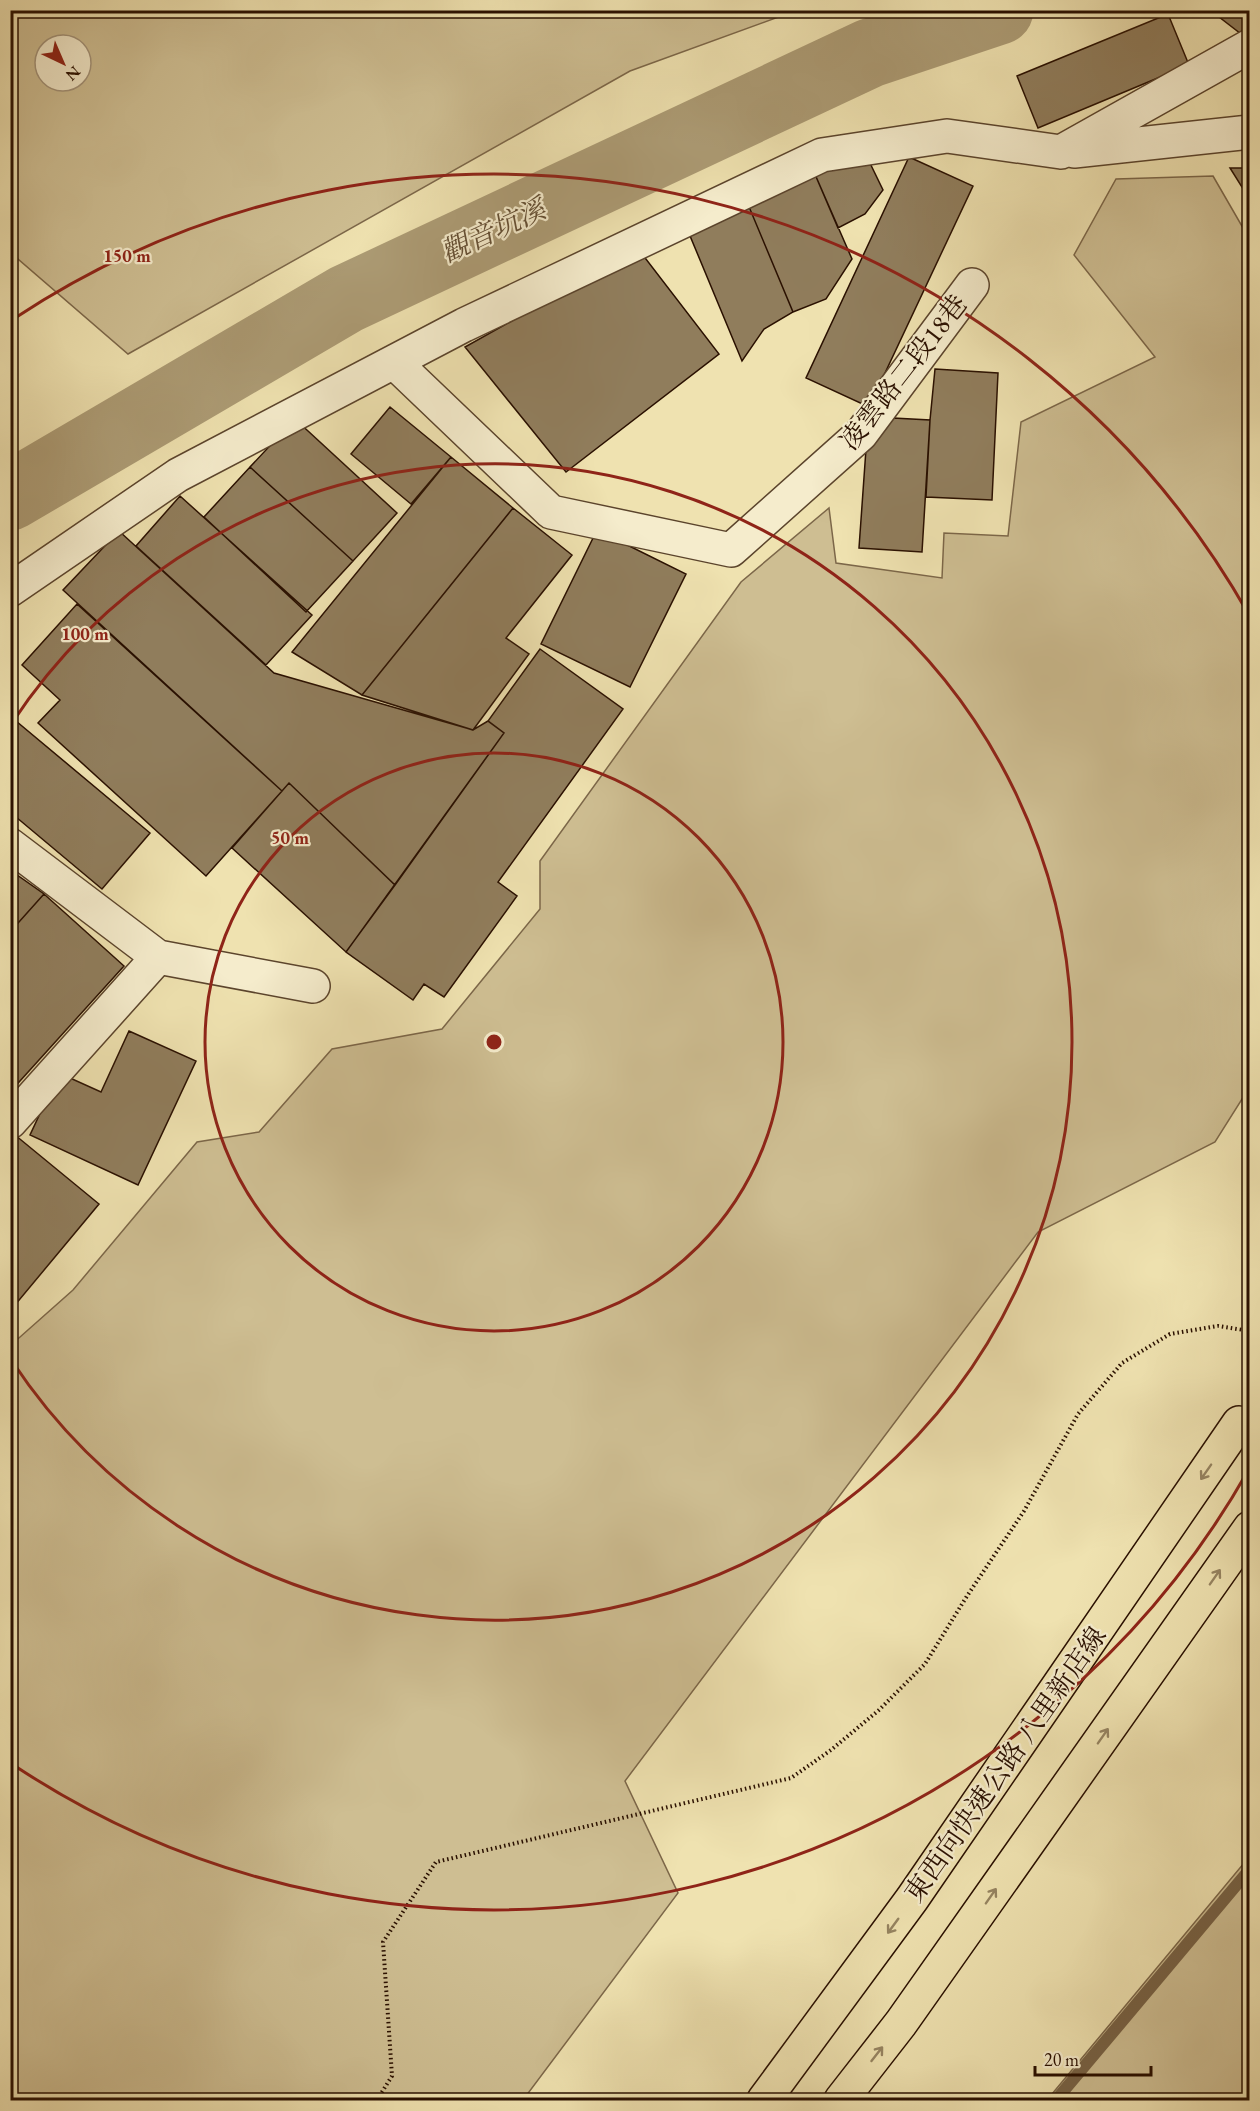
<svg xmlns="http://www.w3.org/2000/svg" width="1260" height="2111" viewBox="0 0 1260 2111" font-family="'EB Garamond','Noto Serif TC',serif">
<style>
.green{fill:#cebe92;stroke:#7c6749;stroke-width:1.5;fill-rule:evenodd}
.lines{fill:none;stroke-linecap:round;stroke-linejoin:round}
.stream{stroke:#786346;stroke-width:12}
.river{stroke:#ac9b74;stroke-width:69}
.building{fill:#907d5c;stroke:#2a1000;stroke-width:1.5}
.minor-casing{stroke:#5b442c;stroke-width:36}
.highway-casing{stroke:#2a1000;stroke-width:36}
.path{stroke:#2a1000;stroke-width:4;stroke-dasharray:1.5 3;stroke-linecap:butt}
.minor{stroke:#f5eccc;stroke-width:33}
.highway{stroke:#efe2b0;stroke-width:33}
.oneway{stroke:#968461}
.ring{fill:none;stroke:#8f2418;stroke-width:3}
.labels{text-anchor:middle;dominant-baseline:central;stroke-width:4.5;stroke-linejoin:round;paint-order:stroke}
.street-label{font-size:27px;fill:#2a1000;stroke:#f5eccc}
.water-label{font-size:28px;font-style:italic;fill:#644f34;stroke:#f5eccc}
.centre{fill:#8f2418;stroke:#f5eccc;stroke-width:3}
.ring-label{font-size:18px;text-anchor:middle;font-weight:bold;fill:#8f2418;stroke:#f5eccc;stroke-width:4.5;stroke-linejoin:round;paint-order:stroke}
</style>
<rect width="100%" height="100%" fill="#efe2b0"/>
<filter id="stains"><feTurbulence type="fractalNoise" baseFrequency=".00333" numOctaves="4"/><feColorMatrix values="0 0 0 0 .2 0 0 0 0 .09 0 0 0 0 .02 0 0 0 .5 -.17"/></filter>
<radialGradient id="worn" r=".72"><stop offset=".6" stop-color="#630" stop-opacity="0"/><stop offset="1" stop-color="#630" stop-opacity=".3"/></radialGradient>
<path class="green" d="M11,10H795V11L630,71L128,354L11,253ZM45,45H81V81H45Z
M1213,176L1250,240L1249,1088L1215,1142L1038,1232L625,1781L678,1893L523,2100H11V1345L73,1290L197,1142L259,1132L332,1049L442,1029L540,909V861L741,582L829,508L836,563L942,578L944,533L1008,536L1021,422L1155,357L1074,255L1116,179Z
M1249,1857V2100H1047Z"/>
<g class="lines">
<path class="stream" d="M1056,2100L1250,1869"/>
<path class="river" d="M10,496L346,299L870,53L999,10"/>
</g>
<path class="building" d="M1210,10H1250V31L1245,37Z
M1168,14L1189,65L1038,128L1017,76Z
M867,157L883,190L865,214L838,228L814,172Z
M909,157L973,186L869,407L806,378Z
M1230,168H1250V200Z
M814,172L852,259L826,299L793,312L747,202Z
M747,202L793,312L764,329L742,361L688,231Z
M639,250L719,354L566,472L465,347Z
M935,369L998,373L992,500L926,497L930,420Z
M390,407L451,457L411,504L351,454Z
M893,418L930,420L922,552L859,548L866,449Z
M295,419L397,513L353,561L250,467Z
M451,457L513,508L362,695L292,652Z
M250,467L353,561L306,612L204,517Z
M180,496L312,615L266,665L136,546Z
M513,508L572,555L506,638L529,654L473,730L362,695Z
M597,530L686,574L630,687L541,644Z
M119,531L274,673L473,730L488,721L504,733L395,885L289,783L282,791L63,590Z
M77,604L282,791L206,876L38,723L60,700L22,665Z
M540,649L623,709L498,882L517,896L444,997L424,984L413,1000L346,952L504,733L488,721Z
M10,716L150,833L102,889L10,812Z
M289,783L395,885L346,952L232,848Z
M10,870L44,894L10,932Z
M44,894L124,966L10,1092V932Z
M129,1031L196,1061L138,1185L30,1135L59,1073L101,1092Z
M15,1135L99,1204L10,1311V1140Z"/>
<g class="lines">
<defs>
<path id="minor" d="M1074,151L1250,132
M394,362L551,512L731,550L861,434L972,285
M10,590L178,475L464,325L822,155L947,136L1061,152L1250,46
M10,845L158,957L313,986
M10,1122L158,957"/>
<path id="highway" d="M764,2100L912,1899L1239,1423
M841,2100L901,2023L1250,1528"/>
</defs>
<use href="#minor" class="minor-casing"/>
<use href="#highway" class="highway-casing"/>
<path class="path" d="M377,2100L392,2076L383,1942L436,1862L791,1778L831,1750L879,1710L925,1664L967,1596L1024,1511L1078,1414L1122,1363L1170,1334L1218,1326L1250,1331"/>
<use href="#minor" class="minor"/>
<use href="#highway" class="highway"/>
</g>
<defs><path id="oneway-shaft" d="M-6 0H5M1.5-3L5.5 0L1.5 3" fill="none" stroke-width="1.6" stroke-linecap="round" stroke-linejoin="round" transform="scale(1.5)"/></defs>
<g class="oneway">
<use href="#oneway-shaft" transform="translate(1206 1472) rotate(125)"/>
<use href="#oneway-shaft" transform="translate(1215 1577) rotate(-55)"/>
<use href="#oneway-shaft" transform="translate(1103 1736) rotate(-55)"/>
<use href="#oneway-shaft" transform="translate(991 1896) rotate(-55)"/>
<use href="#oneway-shaft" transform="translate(893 1926) rotate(126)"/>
<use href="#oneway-shaft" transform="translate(877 2054) rotate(-52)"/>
</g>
<g class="ring">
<circle cx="494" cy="1042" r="289"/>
<path d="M12 723A578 578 0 1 1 12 1361"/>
<path d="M1249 1469A868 868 0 0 1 15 1766M15 318A868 868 0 0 1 1249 615"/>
</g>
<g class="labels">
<g class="street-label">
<text transform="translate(903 372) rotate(-52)">凌雲路二段18巷</text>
<text transform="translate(1005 1764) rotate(-55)">東西向快速公路 八里新店線</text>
</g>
<g class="water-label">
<text transform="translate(493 230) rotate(-25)">觀音坑溪</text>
</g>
</g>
<circle cx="494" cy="1042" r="9" class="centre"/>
<g class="ring-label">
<text x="127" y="262">150 m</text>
<text x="85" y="640">100 m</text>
<text x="290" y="844">50 m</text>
</g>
<rect width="1260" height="2111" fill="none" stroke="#efe2b0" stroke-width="36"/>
<rect x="12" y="12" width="1236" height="2087" fill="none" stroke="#2a1000" stroke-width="3"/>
<rect x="18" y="18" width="1224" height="2075" fill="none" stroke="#2a1000" stroke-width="1.5"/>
<g transform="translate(63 63) rotate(136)"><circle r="28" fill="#f5eccc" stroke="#a4947a" stroke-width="1.5"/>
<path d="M0-4.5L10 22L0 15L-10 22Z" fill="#8f2418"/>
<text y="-9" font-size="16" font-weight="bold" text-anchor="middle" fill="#2a1000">N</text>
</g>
<path d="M1035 2066v9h116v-9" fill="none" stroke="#2a1000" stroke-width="3"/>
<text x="1044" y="2066" font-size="18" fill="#2a1000" stroke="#f5eccc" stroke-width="4.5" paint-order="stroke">20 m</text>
<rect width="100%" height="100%" filter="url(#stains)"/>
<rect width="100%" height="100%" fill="url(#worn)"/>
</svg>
